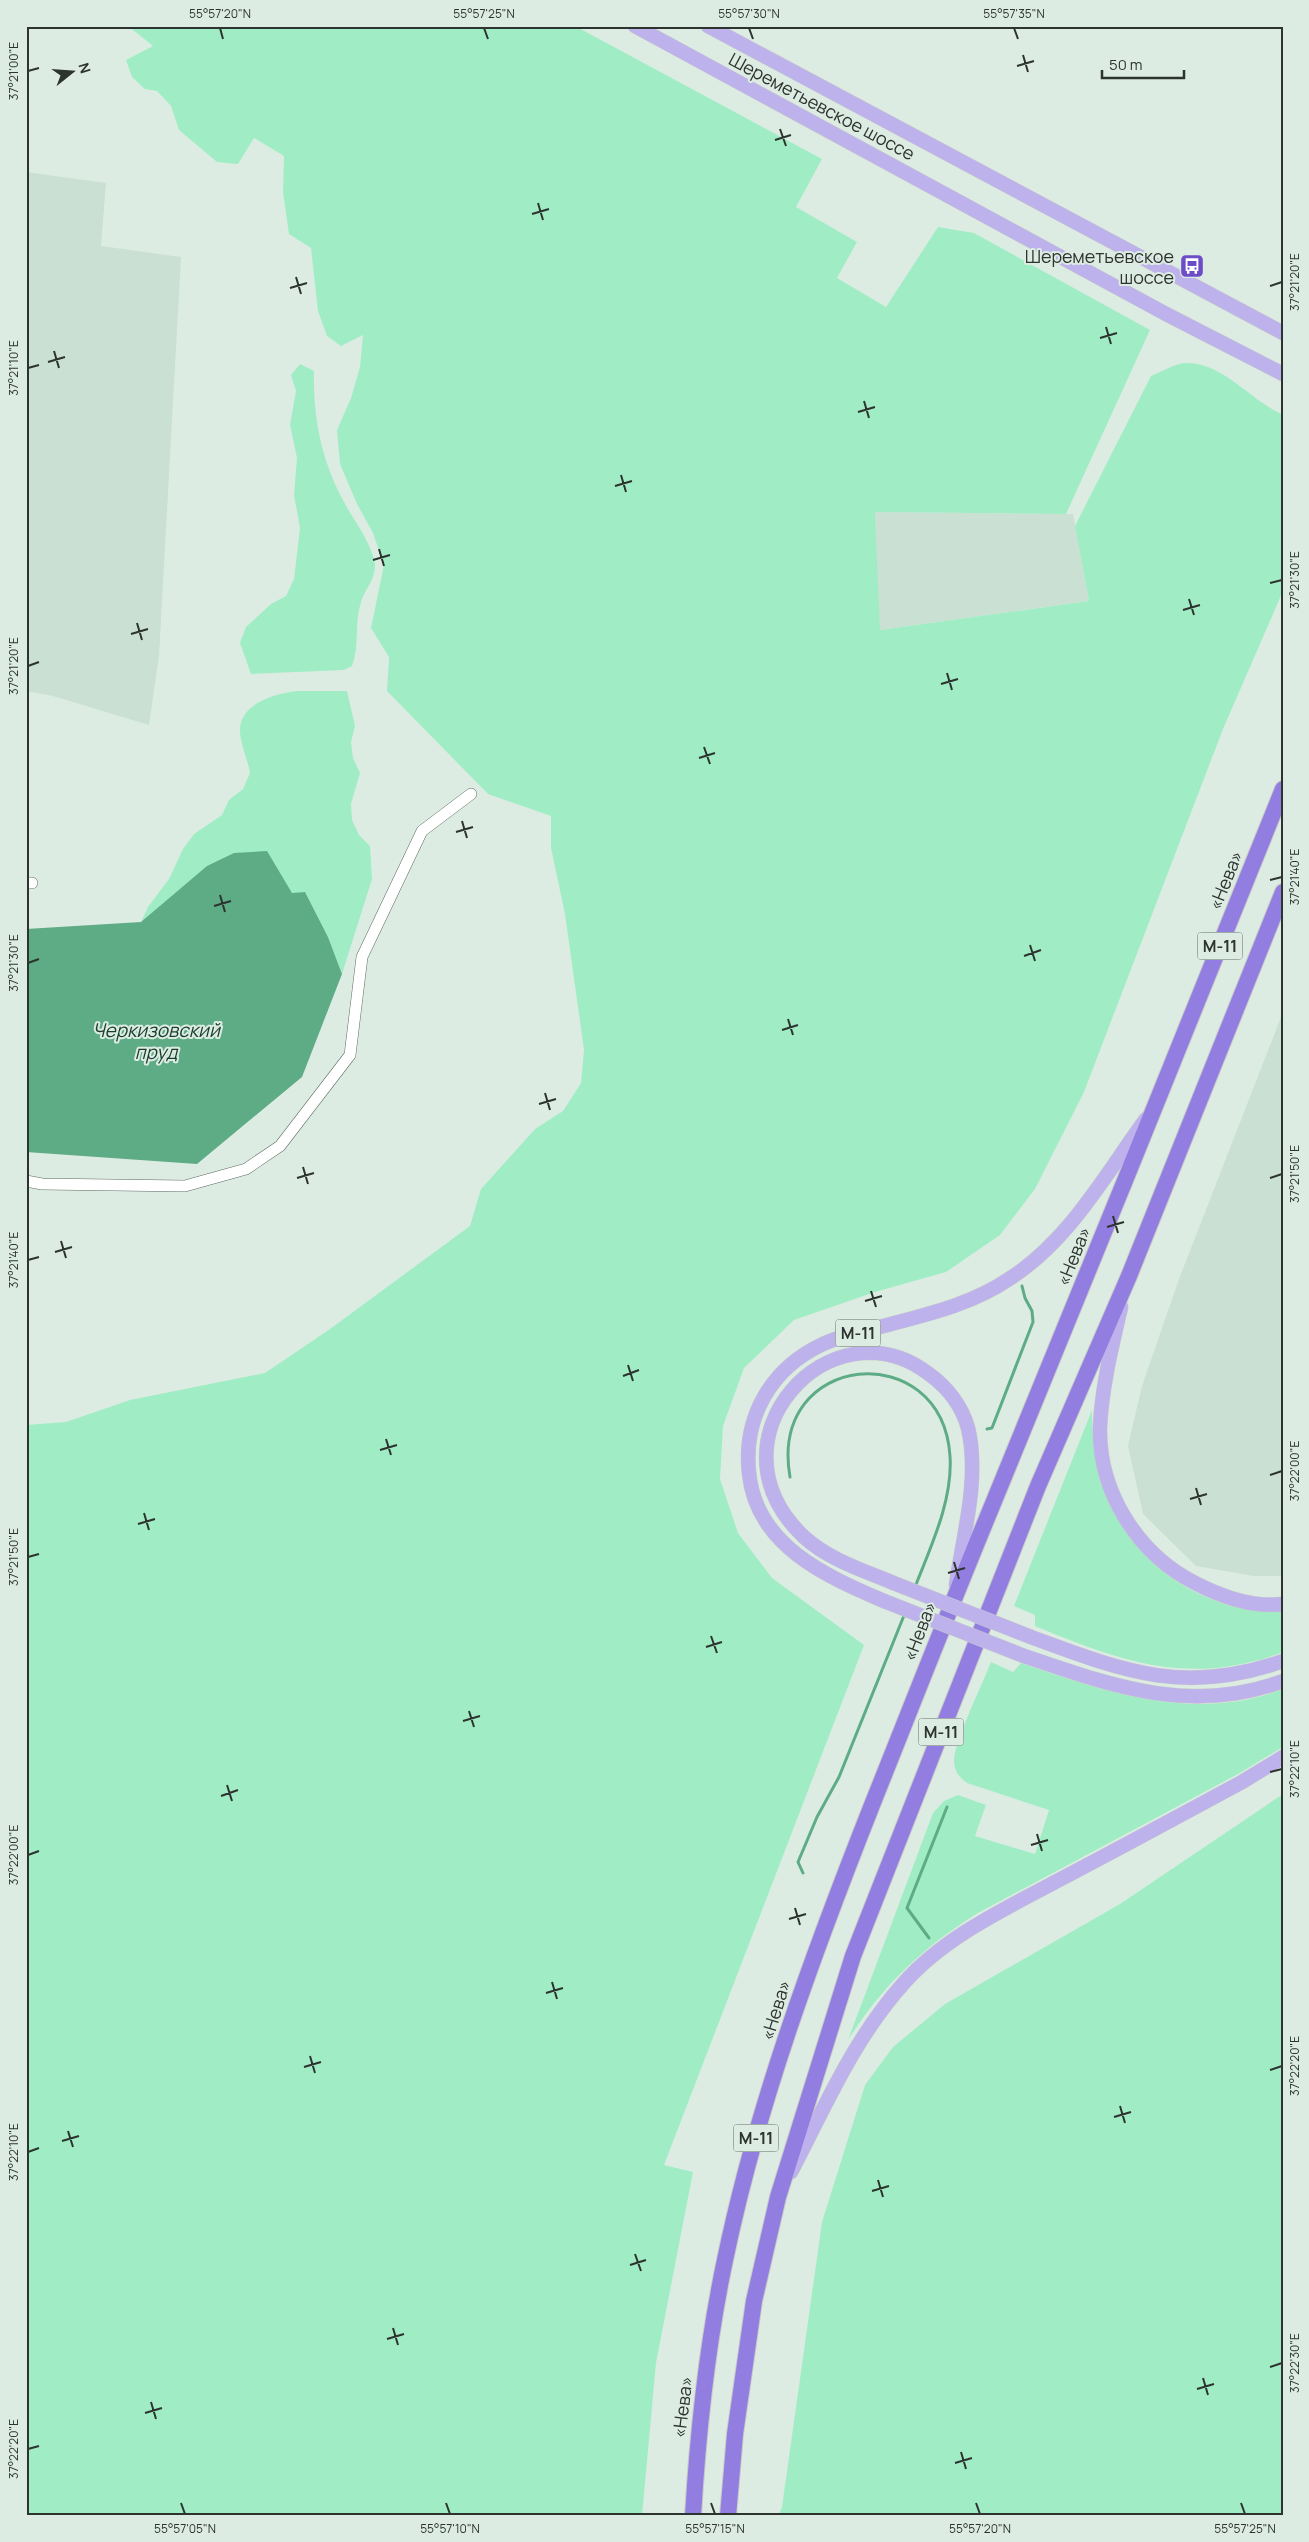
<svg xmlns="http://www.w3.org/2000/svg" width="1309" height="2542" viewBox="0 0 1309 2542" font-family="Manrope,sans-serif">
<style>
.built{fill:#c9e0d3}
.green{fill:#a0edc5}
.water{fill:#5eac86}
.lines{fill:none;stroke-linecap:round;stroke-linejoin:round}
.stream{stroke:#5eac86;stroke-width:3}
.minor-casing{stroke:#5d6b63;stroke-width:12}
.major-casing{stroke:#c8cac9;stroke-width:15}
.highway-casing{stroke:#c8cac9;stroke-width:18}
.minor{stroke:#fff;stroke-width:11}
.major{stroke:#beb2ed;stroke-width:14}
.highway{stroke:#927ee1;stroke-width:16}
.major-bridge-casing{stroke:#c8cac9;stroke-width:15;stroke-linecap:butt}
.major-bridge{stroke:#beb2ed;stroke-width:14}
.ticks{fill:none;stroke:#2d332f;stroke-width:2}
.labels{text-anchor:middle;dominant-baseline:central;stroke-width:4;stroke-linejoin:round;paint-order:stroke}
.shield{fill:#ddece3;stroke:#626a65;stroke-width:1}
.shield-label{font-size:16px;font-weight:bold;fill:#2d332f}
.street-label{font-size:18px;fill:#2d332f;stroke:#ddece3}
.poi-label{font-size:18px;fill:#2d332f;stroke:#ddece3;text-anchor:end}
.water-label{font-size:19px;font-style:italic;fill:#1a3d2d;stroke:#ddece3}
.neatline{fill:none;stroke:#2d332f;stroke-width:2}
.ticks-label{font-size:12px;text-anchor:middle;fill:#2d332f}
</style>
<rect width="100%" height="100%" fill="#ddece3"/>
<path class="built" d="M26,172L106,183L101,246L181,257L159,656L149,725L53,696L26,691Z
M875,512L1073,514L1089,601L879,630Z
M1283,1012V1576H1254L1196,1566L1143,1514L1128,1446L1142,1386L1179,1279Z"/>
<path class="green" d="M128,26H575L822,159L796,207L857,242L837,278L886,307L938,227L974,233L1150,330L1066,514L875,512L880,630L1089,601L1075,526L1151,376C1161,372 1174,364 1184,363C1222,361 1250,400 1283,415V591L1223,729L1084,1092L1035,1189L1000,1235L946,1272L875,1292L794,1320L744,1368L723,1426L720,1479L738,1533L772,1578L864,1645L664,2165L693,2172L656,2363L642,2516H26V1425L66,1422L130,1400L265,1373L330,1329L470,1226L481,1189L535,1129L563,1111L581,1083L584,1050L565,914L551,848V816L488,794L387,691L389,657L371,628L384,565L373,533L357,504L340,464L337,430L351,398L360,367L363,335L341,346L327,336L318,311L311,248L289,234L283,192L284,156L254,138L238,164L217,162L179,130L171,106L157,91L145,89L132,77L126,60L153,46Z
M300,364L314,371C313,417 321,459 343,500C352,518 367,536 373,556C380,576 366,586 361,602C354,624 360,645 352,666L344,670L251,674L240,643L246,627L271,604L286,596L294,579L300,528L294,495L297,458L290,425L296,391L291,375Z
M297,691H347L355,726L351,742L353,758L360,773L351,804L352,820L359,835L370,846L372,879L342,974L328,937L305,892L141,922L148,907L169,879L183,849L194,834L222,815L229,800L243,789L250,773C248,761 243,751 241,739C233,706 271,694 297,691Z
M1092,1410C1091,1496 1135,1573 1219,1602C1239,1610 1261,1609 1283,1610V1652C1190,1687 1122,1662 1035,1626V1615L1014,1606Z
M991,1662L1013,1672L1021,1663C1106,1692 1194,1723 1283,1689V1747L1238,1774L978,1913C922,1948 883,1985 848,2040L933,1813L944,1801L958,1795L986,1805L975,1836L1035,1854L1049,1810L967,1783C959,1777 954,1771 954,1761C954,1742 983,1683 991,1662Z
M1283,1794V2516H778L782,2507L822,2222L865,2085L893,2047L945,2004L1120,1904Z"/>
<path class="water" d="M267,851L292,893L305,892L328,937L342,974L302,1077L197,1164L26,1152V929L141,922L207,866L234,853Z"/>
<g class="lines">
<path class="stream" d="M987,1429L992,1428L1033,1322L1032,1311L1025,1298L1022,1286
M790,1477C768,1351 942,1336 950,1456C953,1500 931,1546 915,1587
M803,1873L798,1862L817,1817L839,1777L905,1613
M929,1938L907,1908L947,1807"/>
<defs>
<path id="minor" d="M26,883H32
M26,1181L42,1184L185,1186L246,1169L280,1146L350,1055L362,957L422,831L471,794"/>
<path id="major" d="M635,26L1166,314L1283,374
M708,26L1283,333
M1121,1307C1112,1346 1102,1386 1100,1426C1098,1492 1138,1554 1195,1583C1222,1597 1252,1608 1283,1604
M891,1582C862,1570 828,1559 804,1537C701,1440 831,1299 929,1374C947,1387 962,1406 968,1428C980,1478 963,1536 956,1585
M884,1601C825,1576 756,1545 749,1473C743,1417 771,1369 821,1345C839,1336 860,1332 880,1327C924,1315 971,1305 1009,1279C1069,1241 1105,1175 1146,1119
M1031,1637C1123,1671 1185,1696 1283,1661
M1024,1656C1112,1686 1191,1715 1283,1681
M791,2172C825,2107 853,2040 903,1984C944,1937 1005,1909 1059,1880C1120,1848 1181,1815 1242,1782L1283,1757"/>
<path id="highway" d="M693,2516C698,2430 707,2345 725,2260C757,2105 814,1952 872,1805C912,1705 951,1605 992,1506C1090,1267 1187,1029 1283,789
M728,2516L735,2434L754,2301L778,2197L853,1956L1038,1486L1129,1276L1283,892"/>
</defs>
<use href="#minor" class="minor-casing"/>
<use href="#major" class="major-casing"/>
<use href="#highway" class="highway-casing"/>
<use href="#minor" class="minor"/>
<use href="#major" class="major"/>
<use href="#highway" class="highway"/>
<defs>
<path id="major-bridge" d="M891,1582L1031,1637
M884,1601L1024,1656"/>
</defs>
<use href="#major-bridge" class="major-bridge-casing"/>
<use href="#major-bridge" class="major-bridge"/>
</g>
<path class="ticks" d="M220,28L223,39M484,28L488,39M749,28L753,39M1014,28L1018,39M1023,55L1028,72M1017,66L1034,61M28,71L39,68M780,129L786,146M775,140L791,135M538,203L543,220M532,214L549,209M296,277L301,294M1270,286L1282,282M290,288L307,283M1106,327L1111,344M1100,338L1117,333M54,351L59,368M48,362L65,357M28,368L39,365M864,401L869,418M858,412L875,407M621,475L626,492M615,486L632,481M379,549L384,566M373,560L390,555M1270,583L1282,580M1189,599L1194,615M1183,610L1200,605M137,623L142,640M131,634L148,629M28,666L39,662M947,673L952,690M941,684L958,679M704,747L710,764M699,758L715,753M462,821L467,838M456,832L473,827M1270,880L1282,877M220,895L225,912M214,906L231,901M1030,945L1035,961M1024,956L1041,950M28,963L39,959M788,1019L793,1035M782,1030L798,1025M545,1093L550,1110M539,1104L556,1099M303,1167L308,1184M297,1178L314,1173M1270,1178L1282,1174M1113,1216L1118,1233M1107,1227L1124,1222M61,1241L66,1258M55,1252L72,1247M28,1260L39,1257M871,1291L876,1307M865,1301L882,1296M628,1365L633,1381M623,1376L639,1370M386,1439L391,1455M380,1450L397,1445M1270,1475L1282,1471M1196,1488L1201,1505M1190,1499L1207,1494M144,1513L149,1530M138,1524L155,1519M28,1557L39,1554M954,1562L959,1579M948,1573L965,1568M711,1636L717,1653M706,1647L722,1642M469,1711L474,1727M463,1721L480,1716M1270,1772L1282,1769M227,1785L232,1801M221,1796L238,1790M1037,1834L1042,1851M1031,1845L1048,1840M28,1855L39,1851M795,1908L800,1925M789,1919L806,1914M552,1982L557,1999M546,1993L563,1988M310,2056L315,2073M304,2067L321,2062M1270,2070L1282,2066M1120,2106L1125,2123M1114,2117L1131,2112M68,2131L73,2147M62,2141L79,2136M28,2152L39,2148M878,2180L883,2197M872,2191L889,2186M635,2254L641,2271M630,2265L646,2260M393,2328L398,2345M387,2339L404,2334M1270,2367L1282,2363M1203,2378L1208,2395M1197,2389L1214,2384M151,2402L156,2419M145,2413L162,2408M28,2449L39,2446M961,2452L966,2469M955,2463L972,2458M181,2503L185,2514M446,2503L450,2514M711,2503L715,2514M976,2503L980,2514M1241,2503L1245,2514"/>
<defs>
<symbol id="bus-square" viewBox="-11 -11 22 22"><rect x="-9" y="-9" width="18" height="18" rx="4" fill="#6d4dc7" stroke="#ddece3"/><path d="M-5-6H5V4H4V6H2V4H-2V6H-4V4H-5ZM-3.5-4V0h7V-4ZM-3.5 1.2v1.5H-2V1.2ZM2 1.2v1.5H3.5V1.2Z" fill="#fff"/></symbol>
</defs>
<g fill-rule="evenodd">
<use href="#bus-square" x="1178" y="252" width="28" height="28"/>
</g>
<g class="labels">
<g class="shield">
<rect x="1197.5" y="932.5" width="45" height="27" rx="4"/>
<rect x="835.5" y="1319.5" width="45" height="27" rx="4"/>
<rect x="918.5" y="1718.5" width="45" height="27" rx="4"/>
<rect x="733.5" y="2124.5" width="45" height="27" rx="4"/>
</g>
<g class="shield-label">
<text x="1220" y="946">М-11</text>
<text x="858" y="1333">М-11</text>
<text x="941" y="1732">М-11</text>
<text x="756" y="2138">М-11</text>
</g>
<g class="street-label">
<text transform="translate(822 106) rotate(28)">Шереметьевское шоссе</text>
<text transform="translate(1225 880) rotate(-68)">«Нева»</text>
<text transform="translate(1073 1256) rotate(-68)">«Нева»</text>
<text transform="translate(919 1631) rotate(-69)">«Нева»</text>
<text transform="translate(775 2010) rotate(-73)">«Нева»</text>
<text transform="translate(682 2407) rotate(-83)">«Нева»</text>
</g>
<g class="poi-label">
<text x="1174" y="256">Шереметьевское<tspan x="1174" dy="21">шоссе</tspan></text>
</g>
<g class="water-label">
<text x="156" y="1030">Черкизовский<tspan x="156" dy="22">пруд</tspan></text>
</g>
</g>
<rect width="1309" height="2542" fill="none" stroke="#ddece3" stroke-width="55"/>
<g transform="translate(72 72) rotate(73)" stroke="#ddece3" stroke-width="4" paint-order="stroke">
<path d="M0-4L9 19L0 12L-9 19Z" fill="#2d332f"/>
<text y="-8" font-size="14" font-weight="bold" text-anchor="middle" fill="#2d332f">N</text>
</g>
<path d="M1102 70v8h82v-8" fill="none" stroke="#2d332f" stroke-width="2.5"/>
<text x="1109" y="70" font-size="15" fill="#2d332f" stroke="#ddece3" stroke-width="4" paint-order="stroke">50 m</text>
<rect x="28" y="28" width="1254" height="2486" class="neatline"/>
<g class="ticks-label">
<text x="220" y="18">55°57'20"N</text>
<text x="484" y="18">55°57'25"N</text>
<text x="749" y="18">55°57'30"N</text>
<text x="1014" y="18">55°57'35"N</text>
<text transform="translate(14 71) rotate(-90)" y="4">37°21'00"E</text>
<text transform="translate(1295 282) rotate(-90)" y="4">37°21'20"E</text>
<text transform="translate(14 368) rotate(-90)" y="4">37°21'10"E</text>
<text transform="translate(1295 580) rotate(-90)" y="4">37°21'30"E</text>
<text transform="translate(14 666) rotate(-90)" y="4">37°21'20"E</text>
<text transform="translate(1295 877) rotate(-90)" y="4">37°21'40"E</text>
<text transform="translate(14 963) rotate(-90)" y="4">37°21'30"E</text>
<text transform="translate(1295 1174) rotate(-90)" y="4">37°21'50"E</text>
<text transform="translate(14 1260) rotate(-90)" y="4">37°21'40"E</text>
<text transform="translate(1295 1471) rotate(-90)" y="4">37°22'00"E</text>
<text transform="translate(14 1557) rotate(-90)" y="4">37°21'50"E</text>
<text transform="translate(1295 1769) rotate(-90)" y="4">37°22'10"E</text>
<text transform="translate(14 1855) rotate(-90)" y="4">37°22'00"E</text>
<text transform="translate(1295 2066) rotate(-90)" y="4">37°22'20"E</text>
<text transform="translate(14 2152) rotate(-90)" y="4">37°22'10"E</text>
<text transform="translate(1295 2363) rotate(-90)" y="4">37°22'30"E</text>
<text transform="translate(14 2449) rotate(-90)" y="4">37°22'20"E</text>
<text x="185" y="2533">55°57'05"N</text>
<text x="450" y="2533">55°57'10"N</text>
<text x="715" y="2533">55°57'15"N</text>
<text x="980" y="2533">55°57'20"N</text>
<text x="1245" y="2533">55°57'25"N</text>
</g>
</svg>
